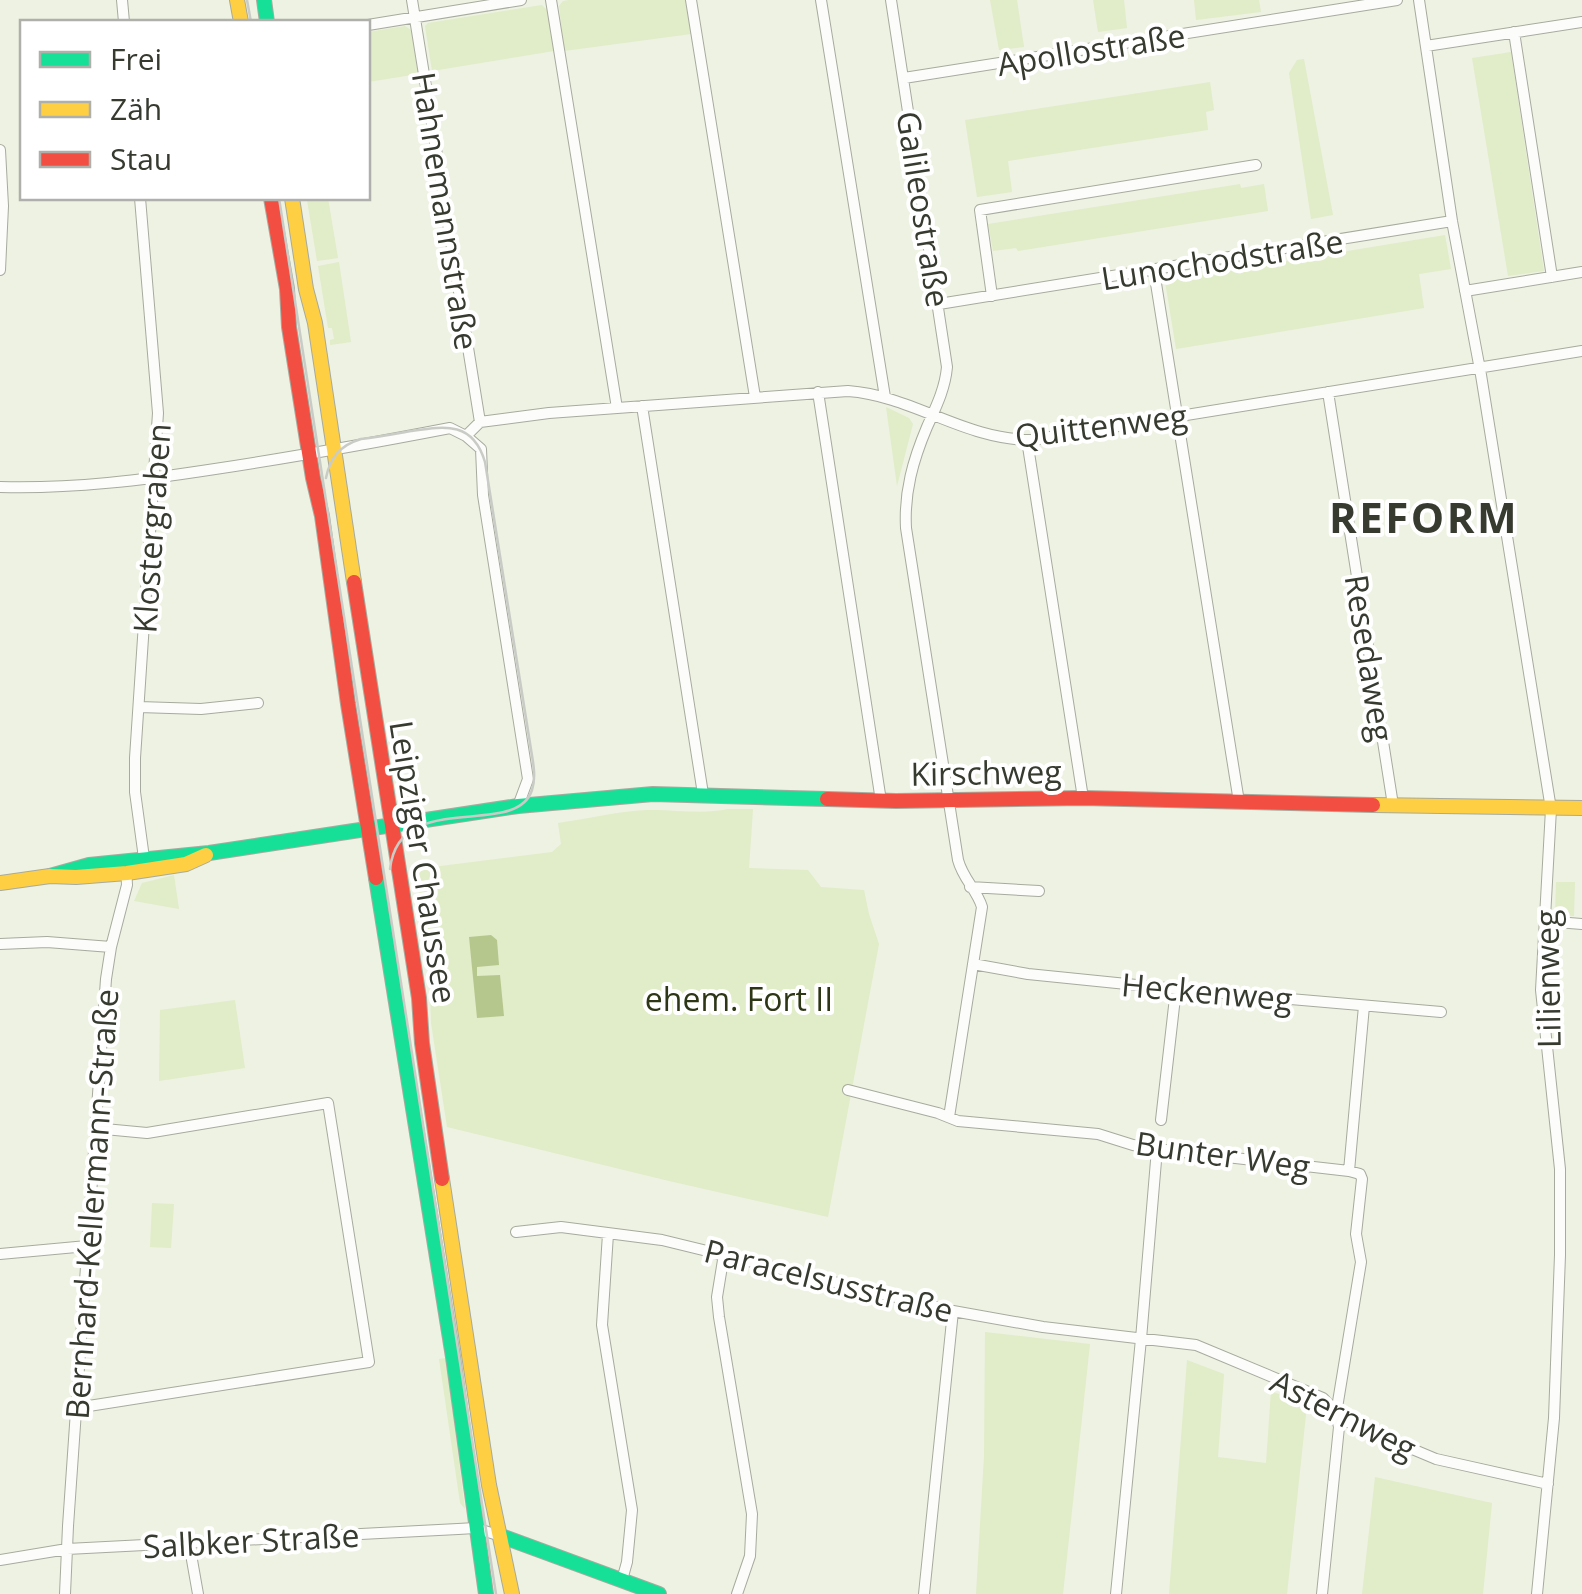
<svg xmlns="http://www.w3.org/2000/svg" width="1582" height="1594" viewBox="0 0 1582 1594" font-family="'Open Sans',sans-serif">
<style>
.green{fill:#e1ecc8}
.water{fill:#b6c78d}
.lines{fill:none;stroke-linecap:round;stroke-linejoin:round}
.street-casing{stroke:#a7aa9e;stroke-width:12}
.fast-casing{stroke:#a7aa9e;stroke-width:16}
.slow-casing{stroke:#a7aa9e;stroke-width:16}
.jam-casing{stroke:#a7aa9e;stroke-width:16}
.street{stroke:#fcfdfb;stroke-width:10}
.fast{stroke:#16e098;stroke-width:14}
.slow{stroke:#ffcf43;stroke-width:14}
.jam{stroke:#f24e42;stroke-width:14}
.tram{stroke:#c9cbc6;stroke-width:2.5}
.labels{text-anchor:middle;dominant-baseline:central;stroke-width:8;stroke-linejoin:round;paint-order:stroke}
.street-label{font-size:32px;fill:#363a2f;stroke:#fff}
.park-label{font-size:32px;fill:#2d3615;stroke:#fff}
.district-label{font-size:42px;font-weight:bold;letter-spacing:2.5px;fill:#363a2f;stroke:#fff}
</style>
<rect width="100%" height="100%" fill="#edf2e2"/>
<path class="green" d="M569,0H685L691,34L564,51L559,6L563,1Z
M990,0H1017L1024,47L999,50Z
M1093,0H1124L1127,28L1098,32Z
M1194,0H1259L1261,12L1196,20Z
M542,5L547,10L554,51L432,71L425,26L428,23Z
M405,26L411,30L418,74L368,82V32Z
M1511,52L1544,271L1508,276L1472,58Z
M1304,59L1333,215L1311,219L1289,73L1297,60Z
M1210,82L1214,110L1206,112L1208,130L1008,161L1012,192L977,197L965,120Z
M1240,184L1241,188L1264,184L1268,211L1018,251L1016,248L993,251L988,224Z
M311,198H328L338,258L317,261L307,200Z
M1445,235L1451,269L1419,274L1424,308L1176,349L1165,281Z
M339,262L351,342L330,345V340L334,339L332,328H328L318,266Z
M886,407L909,418L913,424L897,486Z
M728,809H753L749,868L808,870L821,887L864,890L869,914L879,944L828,1217L669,1181L447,1127L431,1023L429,962L444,960L439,930L424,932L417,869L552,852L561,844L558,823C587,819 618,811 647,810C674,809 701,815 728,809Z
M174,875L179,909L134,901L142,883Z
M1556,882H1575L1574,916L1555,915Z
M235,1000L245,1068L159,1081L160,1010Z
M152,1203L174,1204L171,1248L150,1247Z
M985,1332L1090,1344L1063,1594H976L984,1456Z
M446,1358L465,1509L460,1503L439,1359Z
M1187,1360L1224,1374L1218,1457L1266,1463L1271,1391L1307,1405L1287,1594H1169Z
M1375,1477L1492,1503L1483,1594H1362Z"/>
<path class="water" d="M491,935L497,940L499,965L477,967V976L500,975L504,1016L477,1018L469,937Z"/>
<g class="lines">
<defs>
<path id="street" d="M122,0L124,22
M412,0L480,422
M551,0L617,408
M691,0L755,397
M821,0L885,397
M891,0L947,367C945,389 936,407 927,427C913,460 904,492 906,528L958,860C963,879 977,890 982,907L949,1117
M1419,0L1452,221L1481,375L1551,809L1541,990L1560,1169V1255L1554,1418L1537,1594
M368,25L521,0
M1514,32L1552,277
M1426,46L1582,22
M904,78L1397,0
M0,150L3,206L0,270
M140,198L158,413L135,758V792L144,858
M1154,271L1239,802
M1465,291L1582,272
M992,296L980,210L1256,165
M939,304L1452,221
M818,392L881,801
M1328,392L1393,805
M642,406L703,794
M466,436L480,422L549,413L848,391C914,396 964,440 1032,440L1582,351
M1027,440L1083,798
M0,487C72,489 144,480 215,469C294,457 372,443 450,428L466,436L481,449L483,495L528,779L518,806
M139,707L201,709L258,703
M970,887L1039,891
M1544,921L1582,924
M0,944L47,942L111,947
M973,964L1028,974L1176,989L1441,1012
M848,1090L938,1113L958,1121L1098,1134L1133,1145L1157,1149L1349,1171L1360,1174L1362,1179L1356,1234L1361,1262L1336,1414L1339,1427L1322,1594
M1161,1120L1176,989
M1349,1171L1364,1006
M516,1232L561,1227L662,1240L953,1311L1043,1327L1196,1345L1323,1398L1343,1420L1436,1459L1548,1484
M608,1234L602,1325L632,1510L627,1562L622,1580
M0,1254L87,1246
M724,1254L717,1297L719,1317L752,1514L750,1556L737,1594
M76,1408L369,1362L328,1103L147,1133L94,1128
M189,1543L198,1594
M0,1560L67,1549L458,1529L475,1528L501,1536
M65,1594L68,1526L106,979L111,947L127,885L126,867
M924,1594L953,1311
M1116,1594L1141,1339L1157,1149"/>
<path id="fast" d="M264,0L267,22
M50,876L89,865L209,853L518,806L653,794L827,799
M376,878L453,1357L486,1594
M501,1536L659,1594"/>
<path id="slow" d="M237,0L241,22
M292,198L306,289L315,323L354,582
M1373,805L1582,808
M0,883L50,876L76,877L127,873L186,864L206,855
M442,1179L489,1485L512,1594"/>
<path id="jam" d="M271,198L287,289L289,327L313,478L322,516L348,704L376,878
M354,582L419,998L422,1043L442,1179
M827,799L896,801L1083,798L1373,805"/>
</defs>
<use href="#street" class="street-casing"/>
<use href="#fast" class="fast-casing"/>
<use href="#slow" class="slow-casing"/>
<use href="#jam" class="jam-casing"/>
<use href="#street" class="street"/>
<use href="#fast" class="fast"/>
<use href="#slow" class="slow"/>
<use href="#jam" class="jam"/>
<path class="tram" d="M247,0L251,22
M279,198L496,1594
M326,478C330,457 341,445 361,439C378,437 394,434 411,431C445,426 473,421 485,462L530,743C532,758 537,775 532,790C516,840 399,787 390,869"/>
</g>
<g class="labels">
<g class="street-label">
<text transform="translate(1091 49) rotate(-9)">Apollostraße</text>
<text transform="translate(924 209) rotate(81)">Galileostraße</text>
<text transform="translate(446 211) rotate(81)">Hahnemannstraße</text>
<text transform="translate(1222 259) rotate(-9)">Lunochodstraße</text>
<text transform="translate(1101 425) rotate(-7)">Quittenweg</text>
<text transform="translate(151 528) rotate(-86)">Klostergraben</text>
<text transform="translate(1370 658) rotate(81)">Resedaweg</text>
<text transform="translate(986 772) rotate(-1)">Kirschweg</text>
<text transform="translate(424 862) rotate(81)">Leipziger Chaussee</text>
<text transform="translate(1547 979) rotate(-91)">Lilienweg</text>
<text transform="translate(1207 991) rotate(5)">Heckenweg</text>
<text transform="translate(1223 1154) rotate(8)">Bunter Weg</text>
<text transform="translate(91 1204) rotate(-86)">Bernhard-Kellermann-Straße</text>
<text transform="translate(829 1280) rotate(14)">Paracelsusstraße</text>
<text transform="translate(1344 1414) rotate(27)">Asternweg</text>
<text transform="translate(251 1540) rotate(-3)">Salbker Straße</text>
</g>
<g class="park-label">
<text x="739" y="998">ehem. Fort II</text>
</g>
<g class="district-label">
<text x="1424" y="516">REFORM</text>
</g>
</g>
<rect x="20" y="20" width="350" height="180" fill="#ffffff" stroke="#afb0ac" stroke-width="2.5"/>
<rect x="40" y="52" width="50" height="15" fill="#16e098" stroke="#afb0ac" stroke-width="2.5"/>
<text x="110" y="70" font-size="30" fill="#363a2f">Frei</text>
<rect x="40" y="102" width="50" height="15" fill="#ffcf43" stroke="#afb0ac" stroke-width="2.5"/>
<text x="110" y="120" font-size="30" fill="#363a2f">Zäh</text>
<rect x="40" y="152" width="50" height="15" fill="#f24e42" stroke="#afb0ac" stroke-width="2.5"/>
<text x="110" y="170" font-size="30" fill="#363a2f">Stau</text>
</svg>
